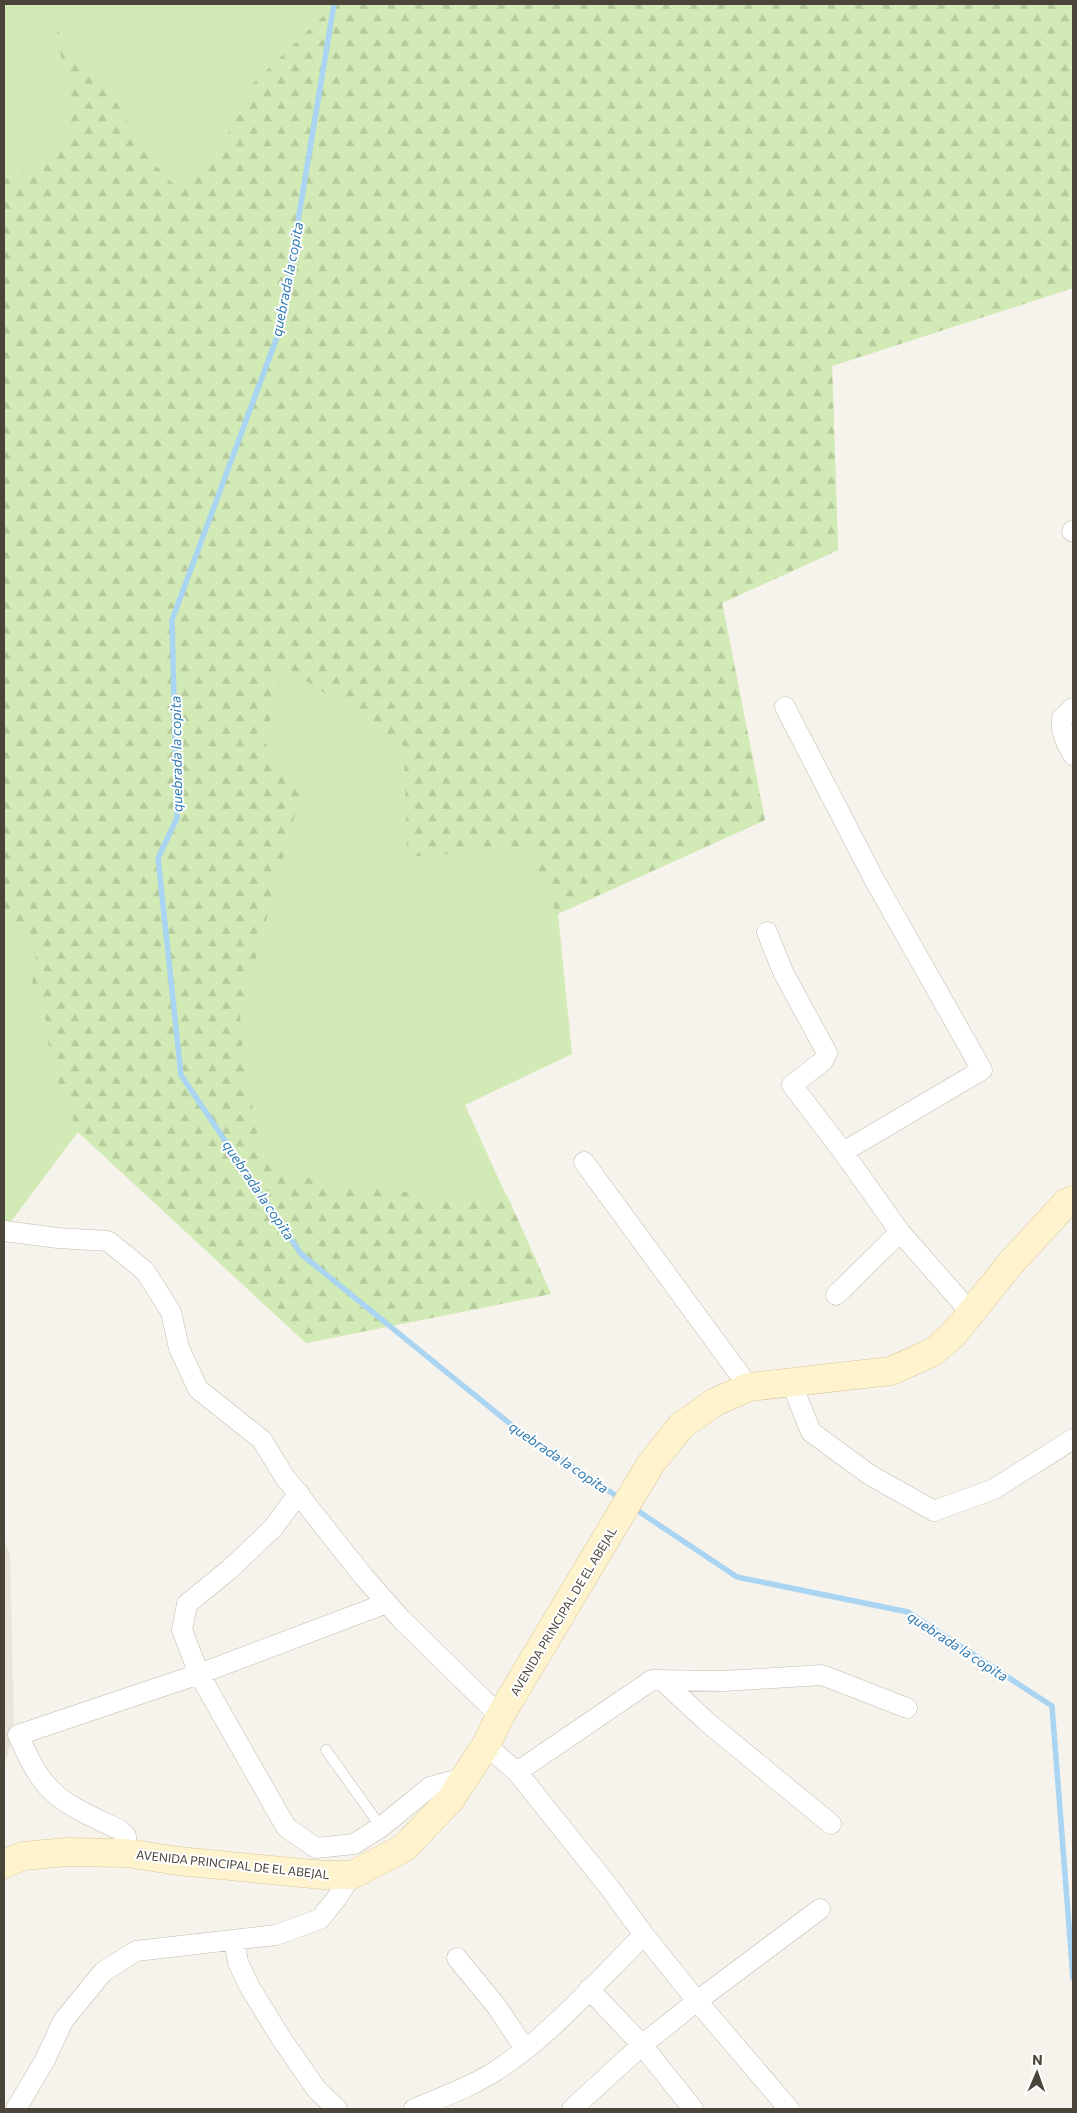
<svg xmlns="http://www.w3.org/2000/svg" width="1077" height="2113" viewBox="0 0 1077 2113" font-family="Commissioner,sans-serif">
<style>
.residential{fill:#eae5da}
.grass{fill:#d2eab5}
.forest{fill:url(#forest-firs)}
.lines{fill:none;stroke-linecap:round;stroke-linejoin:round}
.stream{stroke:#a9d4f2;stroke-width:5.5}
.service-casing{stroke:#c2bbae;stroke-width:11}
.minor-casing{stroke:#c2bbae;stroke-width:21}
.secondary-casing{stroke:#d6c79b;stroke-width:29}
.service{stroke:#fff;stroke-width:10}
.minor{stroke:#fff;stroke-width:20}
.secondary{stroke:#fff3cd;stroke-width:28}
.labels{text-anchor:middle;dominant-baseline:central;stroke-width:4;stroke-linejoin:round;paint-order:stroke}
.street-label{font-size:12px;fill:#4b4439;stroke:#fff}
.water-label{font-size:14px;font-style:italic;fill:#2e7ab2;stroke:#fff}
</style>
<defs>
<pattern id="forest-firs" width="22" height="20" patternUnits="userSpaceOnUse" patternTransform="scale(1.25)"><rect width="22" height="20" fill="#d2eab5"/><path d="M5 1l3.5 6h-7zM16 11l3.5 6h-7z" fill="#b6ca9c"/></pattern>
</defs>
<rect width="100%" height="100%" fill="#f6f3ec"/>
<path class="residential" d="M4,1541L10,1554L14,1732L4,1766Z"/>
<path class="grass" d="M4,4H1073V288L832,366L838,550L722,603L765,820L558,914L572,1054L465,1105L551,1294L306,1343L78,1132L4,1231Z"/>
<path class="forest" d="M336,4H1073V288L832,366L838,550L722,603L765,820L557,914L528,848L407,857L404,746L282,665L265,743L303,786L240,1016L243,1053L257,1133L270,1168L352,1188L392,1189L430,1197L468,1199L507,1195L551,1294L306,1343L78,1132L49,1059L48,1024L31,993L36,955L15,925L4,928V180L34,165L66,134L71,96L53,24L76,56L106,84L148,157L176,187L208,162L231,129L247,89Z"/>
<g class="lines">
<path class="stream" d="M334,4L280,329L172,620L177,818L158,858L181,1075L301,1254L519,1431L621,1499
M632,1507L737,1577L908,1612L1052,1706L1073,1978"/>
<defs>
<path id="service" d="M326,1750L381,1827"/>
<path id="minor" d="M1072,531L1073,532
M785,707L874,879L982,1070L843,1152L900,1232L971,1313
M1073,708L1062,718C1060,732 1066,743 1073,755
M767,932L783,972L827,1053L823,1061L792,1085L843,1152
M584,1162L749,1387
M4,1231L58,1238L108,1241L145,1271L171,1312L179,1348L198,1389L262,1440L284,1476L364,1577L401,1619L500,1716
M836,1295L900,1232
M791,1382L811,1432L870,1475L934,1511L994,1489L1073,1439
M299,1493L273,1528L230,1569L187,1604L182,1630L199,1674L286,1827L316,1848L354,1844L381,1827L430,1787L467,1777
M662,1680L707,1722L831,1824
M486,1745L517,1772L609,1887L644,1935L697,2001L789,2109
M517,1772L652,1680L724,1681L822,1675L907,1708
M127,1853L126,1836L120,1830C95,1818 66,1807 47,1786C34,1771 26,1752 18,1735L199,1674L387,1603
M234,1941L238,1962L249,1986L281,2038L317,2090L337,2109
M457,1958L497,2007L525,2049
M589,1989L642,2045L693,2109
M16,2109L45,2060L63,2021L103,1972L136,1951L276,1935L320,1919L336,1899L352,1875
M414,2109C442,2097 471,2087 497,2070C549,2037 599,1979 644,1935
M572,2109L642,2045L697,2001L820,1909"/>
<path id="secondary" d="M4,1864L23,1856L67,1852L127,1853L178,1861L323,1875H352L404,1848L450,1800L486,1745L500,1716L650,1465L681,1426L715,1402L749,1387L891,1371L933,1352L953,1335L1010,1264L1067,1202L1073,1200"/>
</defs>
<use href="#service" class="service-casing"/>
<use href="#minor" class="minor-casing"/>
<use href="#secondary" class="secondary-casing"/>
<use href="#service" class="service"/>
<use href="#minor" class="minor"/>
<use href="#secondary" class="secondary"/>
</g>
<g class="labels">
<g class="street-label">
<text transform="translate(563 1611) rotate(-59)">AVENIDA PRINCIPAL DE EL ABEJAL</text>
<text transform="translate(233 1864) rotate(6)">AVENIDA PRINCIPAL DE EL ABEJAL</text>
</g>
<g class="water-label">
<text transform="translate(287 279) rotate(-79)">quebrada la copita</text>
<text transform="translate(176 754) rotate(-91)">quebrada la copita</text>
<text transform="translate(259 1190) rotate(56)">quebrada la copita</text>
<text transform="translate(559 1457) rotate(34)">quebrada la copita</text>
<text transform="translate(958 1646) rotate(33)">quebrada la copita</text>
</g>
</g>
<rect width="1077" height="2113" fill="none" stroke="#4b4439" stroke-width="10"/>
<g transform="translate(1037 2073) rotate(2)" stroke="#ffffff" stroke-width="4" paint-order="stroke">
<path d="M0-4L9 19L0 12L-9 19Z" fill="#4b4439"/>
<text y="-8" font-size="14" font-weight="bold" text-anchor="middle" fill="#4b4439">N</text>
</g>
</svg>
